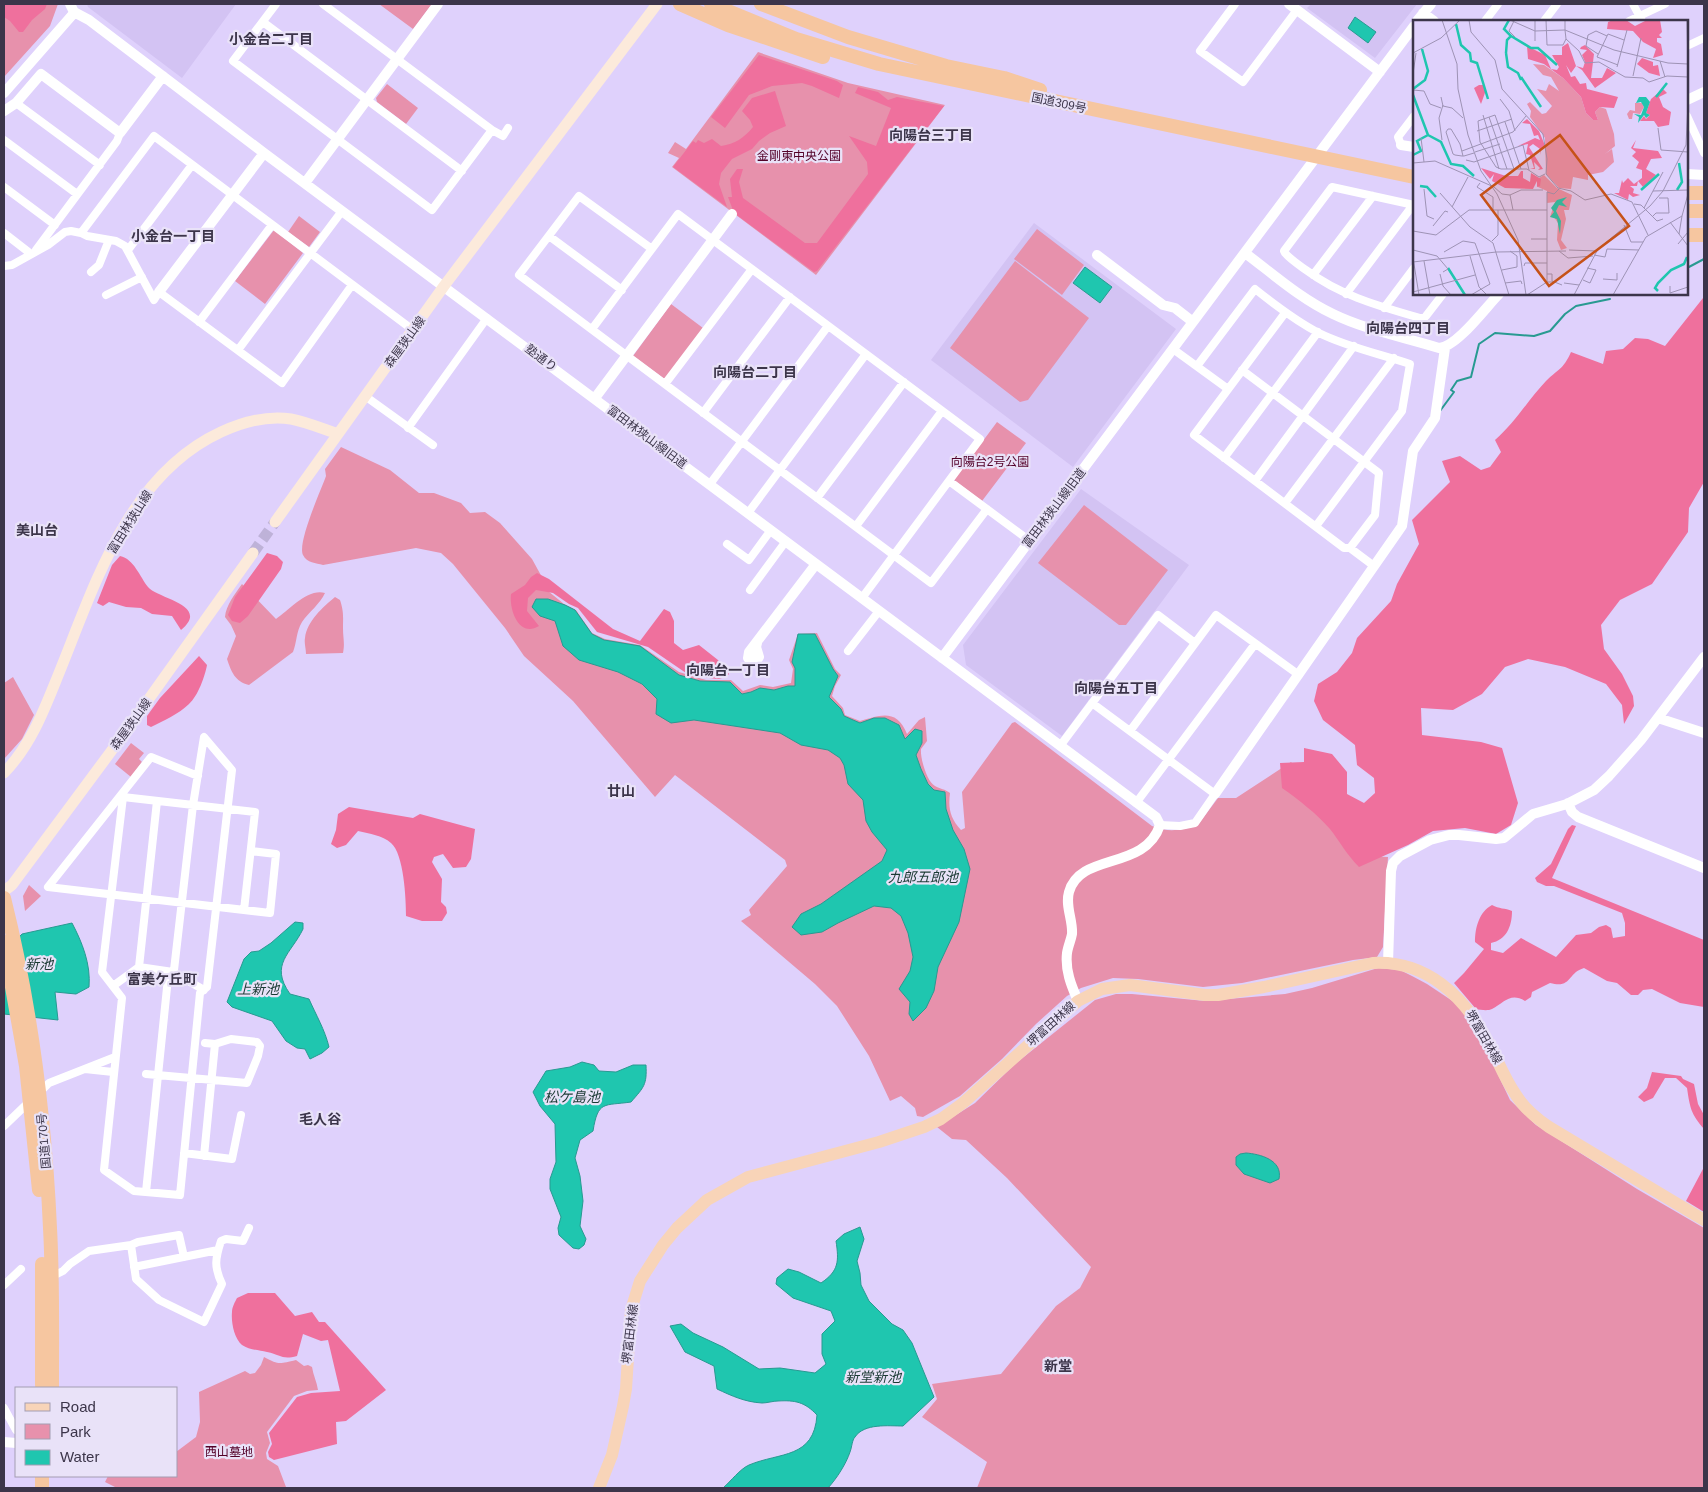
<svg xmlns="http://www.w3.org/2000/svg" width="1708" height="1492" viewBox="0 0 1708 1492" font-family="Helvetica,'Noto Sans JP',sans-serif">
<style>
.built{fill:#d3c3f3}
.green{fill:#e791ac}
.forest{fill:#ef709d}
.water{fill:#1fc6af;stroke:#289a91}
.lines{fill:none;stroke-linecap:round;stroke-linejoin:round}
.stream{stroke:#289a91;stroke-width:2}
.secondary-tunnel{stroke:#beb2d8;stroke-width:11;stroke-dasharray:11 5.5;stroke-linecap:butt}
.minor{stroke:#fff;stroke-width:8}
.tertiary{stroke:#fff;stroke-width:10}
.secondary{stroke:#fceadb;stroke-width:11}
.primary{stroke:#f8d4b8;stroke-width:12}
.trunk{stroke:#f6c6a0;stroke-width:14}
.labels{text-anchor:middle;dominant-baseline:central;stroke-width:4.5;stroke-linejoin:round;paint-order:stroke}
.street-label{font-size:12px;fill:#3c354a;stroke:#e9e2f8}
.park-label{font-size:12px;fill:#530128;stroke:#e9e2f8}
.neighbourhood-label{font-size:14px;font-weight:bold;fill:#3c354a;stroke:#e9e2f8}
.water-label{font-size:14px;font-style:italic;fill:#1b3a34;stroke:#e9e2f8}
.inset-river{fill:none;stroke:#1fc6af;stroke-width:2.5}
.inset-road{fill:none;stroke:#9e93b5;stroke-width:1}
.view{fill:#c65218;fill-opacity:0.15;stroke:#c65218;stroke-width:2.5}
.inset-edge{fill:none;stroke:#3c354a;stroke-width:2.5}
</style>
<rect width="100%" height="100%" fill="#dfd1fc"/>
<path class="built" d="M87,4H236L182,78L88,7Z
M1311,4H1417L1375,58L1307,8Z
M1034,223L1176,329L1073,467L931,360Z
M1081,489L1189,565L1062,736L966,665L963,645Z"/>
<path class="green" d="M4,4H58L50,26L4,77Z
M379,4H432L413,29Z
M758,52L848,83L945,105L816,275L672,167L679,158L668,153L675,142L686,149Z
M387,84L418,108L406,124L377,102L376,98Z
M299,216L320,232L309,247L288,232Z
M1037,229L1084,265L1062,295L1014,259Z
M274,230L303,253L265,304L235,281Z
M1015,261L1089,318L1028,400L1020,402L950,348Z
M671,304L703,328L666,380L633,356Z
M997,422L1026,443L982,501L954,480Z
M341,447L390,470L419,493H434L461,503L470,513L485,512L500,523L532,559L543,579V587L564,604L576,610L592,633L605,639L640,645L679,672L706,680H731L743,691L760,685L773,687L791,683L793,669L789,660L798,634L817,633L835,669L841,675L835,686L832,696L843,708L845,715L860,721C880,715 897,708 907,734L919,720L925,717L927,741L921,749C920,758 927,782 935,786C940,789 945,789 950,793C948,808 950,818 961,830L965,828L962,792L1012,723L1015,722L1152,826C1170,833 1179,830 1197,826L1218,798H1236L1291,762L1310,783L1364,856L1388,857L1383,947L1377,957L1353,960L1242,983L1203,987L1138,979L1113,978L1081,988L1067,996L1036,1024L1002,1059L960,1096L923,1117L917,1116L915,1108L901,1096L890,1101L869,1056L837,1006L815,984L741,921L751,915L749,910L787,866L785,860L675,775L655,797L573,701L524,656L505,628L453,564L441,553L416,548L323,565C316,563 307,563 303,555C297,543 321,490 326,476L325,469Z
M1084,505L1168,570L1126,625H1119L1038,563Z
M242,584L276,619C289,610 308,588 325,593C320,604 309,612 302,622C296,632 297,642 293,652L249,685C235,682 231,671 227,659L236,636L231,625L225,617C226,605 235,594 242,584Z
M335,597L340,600C344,612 343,617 343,628C343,638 345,643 343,653L306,654C306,649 304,643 305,638C307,621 323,607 335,597Z
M13,677L34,715L22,739L4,759V683Z
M131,743L144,753L139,759L142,762L131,777L115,764Z
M29,885L41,896L25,911L23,896Z
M1378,968L1400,970L1412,976L1427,984L1460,1006L1483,1043L1510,1100L1536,1125L1637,1189L1704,1228V1488H977L987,1462L922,1417L937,1399L932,1384L1001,1374L1056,1306L1080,1288L1091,1267L1007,1178L966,1140L952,1139L937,1127L975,1103L1015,1064L1095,1000L1116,994H1132L1205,1001L1285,994L1312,988Z
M264,1357C279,1365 279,1364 296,1360L304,1366L308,1365L312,1367C313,1375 317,1382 318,1390L307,1391L294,1396L267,1432L270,1443L266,1453L267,1459L278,1466L286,1487L283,1488H117L105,1482L108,1476H176V1452L196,1437L200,1422L199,1392L245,1371L250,1374L255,1373L261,1365Z"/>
<path class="forest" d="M4,4H47L45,9L32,20L23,32H19L10,21L4,17Z
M759,55L837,81L843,85L839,98L812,86L802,83L772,86L749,95L725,128L711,117Z
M858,87L878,92L888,100L897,97L944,106L817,271L814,272L734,213L728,197H732L730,179L737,169H743L739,182L743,198L805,243H817L868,174L867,162L849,136L876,146L891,108L855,93Z
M775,91L786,126L770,133L759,141L752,149L732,159L721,173L719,184L727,207L673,167L693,141L696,143L698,140L704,143L712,139L721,146C735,144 744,138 753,127L750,120L742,111L752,98Z
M1703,298H1704V482L1689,508L1688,532L1652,584L1620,600L1601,625L1604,649L1622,674L1633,696L1634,706L1624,724L1622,705L1606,684L1565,667L1528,659L1505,667L1482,694L1453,710L1421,708L1422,735L1481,742L1502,748L1518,803L1511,825L1496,834L1465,828L1433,831L1408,845L1359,867C1347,855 1340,842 1330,829C1317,814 1299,800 1282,788L1280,763L1304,762V748L1332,754L1347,772V794L1364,803L1375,793L1374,778L1357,765L1355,745L1323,720L1314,701L1318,684L1337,672L1352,653L1357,638L1391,601L1397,584L1419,544L1412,520L1450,482L1442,461L1460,456L1481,470L1490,467L1501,452L1495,440C1515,423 1528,400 1546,381C1558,369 1563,370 1571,352L1603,364L1606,351L1623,349L1635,338L1648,339L1665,346Z
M267,553L277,556L283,562L281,569L248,616L240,623L232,621L228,615L235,597Z
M120,556C134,559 140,577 148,587C158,599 211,605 181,630L172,616L152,614L141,608L126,607L109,602L103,606L97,603L112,565Z
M537,573L549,579L613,629L640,641L664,609L670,612L674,621V643L683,650L699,645L718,660L729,674L726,677L718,679L709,678L686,673L648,647L597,632L578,608L569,604L553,593L536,590L528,598L527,611L539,626C519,638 509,610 511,594L525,585L531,577Z
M199,656L207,665C205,676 198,696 189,704C179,714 163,721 151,727L147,725V716L160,698Z
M349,807L413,818L420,814L475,829L471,859L466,867L453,868L443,854L434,857L432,862L442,879L441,902L446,907L447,913L442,921H422L406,916C406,899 404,854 391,843C382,835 370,834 358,831L346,845L337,848L331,844L336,830L338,814Z
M1572,825L1576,826L1552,878L1704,940V1007L1680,1003L1652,989L1643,990L1638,995H1631L1617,983L1607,981L1584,968C1567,973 1572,989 1550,983L1532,992L1531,997L1525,1001C1510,992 1504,1003 1492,1009C1488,1011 1481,1010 1476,1009L1454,983L1464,973L1484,949L1475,942C1475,928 1479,912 1492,905C1499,909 1505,908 1512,911C1512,927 1506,940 1491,943V950L1503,953L1521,938L1556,957L1576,935L1591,933L1599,927L1606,925L1611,928L1613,938L1625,936V923L1622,913L1554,886H1546L1537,882L1535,878L1551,864L1568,829Z
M1652,1072L1681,1076L1683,1079L1694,1084L1698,1104L1704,1115V1129C1691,1114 1690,1108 1687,1088L1676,1078H1665L1653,1098L1644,1102L1638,1097L1647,1088Z
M1704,1167V1212L1686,1201Z
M248,1293H275L295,1316L312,1312L319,1322H325L386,1390L346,1421L336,1422L337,1444L274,1460L269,1457L268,1452L272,1444L269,1433L297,1397L311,1393L340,1391L328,1340L321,1341L303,1334L297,1356C282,1360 281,1355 267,1352C259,1350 249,1350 242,1345C234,1338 231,1322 232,1312C232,1307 235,1302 237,1298Z"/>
<path class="water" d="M1355,17L1376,32L1368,43L1348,28Z
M1085,267L1112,287L1100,303L1073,283Z
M536,599H548L565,605L575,610L592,634L604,640L640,646L679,675L700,681L730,682L742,694L751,692L760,688L774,690L788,686H795V668L792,662L798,634H815L833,669L838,676L829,697L841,709L844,716L860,723L874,718H885L899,725L905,739L915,729L922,731V743L916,755L921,769L928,784L934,790L945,792L946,809L953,830L964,849L970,869L959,922L938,967L934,991L926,1008L913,1021L909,1014L910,1002L899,989L910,971L913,957L908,933L901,916L891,908L874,906L838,923L822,932L801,935L792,927L801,914L821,904L882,861L887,850L872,832L866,821L863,800L848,784L844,765L840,758L828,750L801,745L780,733L694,720L671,723L656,714L657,699L642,684L618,672L579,660L563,646L555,621L540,616L532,607Z
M295,922L303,923V929C291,954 269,964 290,994L309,999C316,1015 325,1030 329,1047L322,1053L310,1059L305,1049L297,1048L286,1041L272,1021L232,1007L227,1002L244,959L251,952L259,951L271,943Z
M72,923C82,942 91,964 89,987L76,994L55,992L58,1020L4,1014V953L22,934Z
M582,1062L594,1065L599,1071L616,1072L633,1065H646C647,1085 644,1087 631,1102C604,1106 598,1100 593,1131L580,1140L575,1158L580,1176L583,1201L580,1226L586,1239L584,1245L579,1249L573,1248L559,1235L558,1228L561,1217L550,1189V1179L556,1162L555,1124L540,1106L533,1092L546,1071L570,1067Z
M1246,1153C1260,1154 1283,1160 1279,1179L1270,1183L1244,1174L1236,1165V1157L1240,1154Z
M860,1227L864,1239L857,1261L860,1273L861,1285L869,1301L892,1324L903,1330L912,1343L934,1397L903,1426C889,1426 864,1423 855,1437C852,1440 852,1447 850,1452C846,1464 837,1478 828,1488H723C731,1481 740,1469 749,1465C780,1452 814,1459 817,1415C805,1402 795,1400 778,1401C773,1401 767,1403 762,1403C745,1402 732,1396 717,1389L714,1366L685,1352L670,1326L681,1324L693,1333L723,1347L759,1369L780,1368L815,1373L826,1364L822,1354V1334L835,1321L831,1311L793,1298L776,1284L777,1278L788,1269L799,1272L821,1283C839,1271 839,1261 836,1241L844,1234Z"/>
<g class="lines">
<path class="stream" d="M1687,268L1704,259
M1617,295L1619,294
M1440,411L1454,392L1451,390L1457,381L1471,377L1479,344L1495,333L1534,336L1550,331L1565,314L1576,306L1610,299"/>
<path class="secondary-tunnel" d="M253,553L275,522"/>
<path class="minor" d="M276,4L233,61L432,210L492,130L323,4
M1235,4L1200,51L1243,82L1297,10
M1633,4L1642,21
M1485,21L1498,4
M1544,21L1557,4
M1629,21L1665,4
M263,22L462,171
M1687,46L1704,38
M16,103L100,165
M1687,116L1704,153
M492,130L503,136L508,128
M4,140L77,194
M1401,145L1398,137L1414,116
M4,187L55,225
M1414,205L1332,187L1284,251L1285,253C1291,260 1299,265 1306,270C1341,296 1379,306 1420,318H1424L1426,316L1443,294
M4,233L31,254
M81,233L154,136L413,330
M549,236L622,290
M652,249L579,196L519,275L931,583L987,509
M36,250L117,141L120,133
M128,250L192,165
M4,266L12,265L48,245L65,232L71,231L81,233L87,236L116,241L125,246L154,300L159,292L282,383L352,285
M91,272L99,265L109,240
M1313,275L1373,196
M1346,294L1413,205
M106,295L142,277
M1384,308L1414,268
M1285,313L1194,435L1344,548H1350L1374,566
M199,322L272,225
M592,329L678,214L980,439L862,598
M1173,349L1228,389
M238,350L342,211
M1197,366L1255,289C1275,305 1296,321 1319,333C1347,347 1380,354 1410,364L1402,411L1316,526
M1242,370L1379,473L1375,515L1350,548
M665,384L752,269
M365,396L433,445
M703,413L790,297
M408,428L487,318
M1224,458L1318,332
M949,481L1030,541
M1255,481L1354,346
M710,484L828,326
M817,498L904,382
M1285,503L1394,358
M748,513L866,354
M856,526L942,411
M727,544L749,560L771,530
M750,590L786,541
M848,651L879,611
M1092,703L1215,794L1195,823L1180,826L1160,825
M1130,731L1216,615L1299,675
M1060,746L1158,615L1195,643
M198,776L151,757L48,887L270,913L276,854L251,851
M121,795L123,797L255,812L244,910
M123,797L102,972L122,998L104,1170L134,1191L180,1195L200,993L207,987L232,770L204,737L193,805L174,970L168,978L146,1192
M1136,803L1255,644
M139,967L157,801
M113,986L139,967L173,972L204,990
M85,1069L113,1072
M146,1074L247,1083L258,1056L260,1046L257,1042L231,1039L215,1044L205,1043
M39,1093L49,1083L115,1057
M4,1126L30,1101
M184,1153L232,1159L241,1115
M204,1156L215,1044
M131,1245L136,1279L159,1300L204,1322L222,1284C214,1267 215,1259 221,1241L226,1239L243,1241L249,1228
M134,1267L218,1250
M49,1274H57L63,1271L70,1264L89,1251L131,1245L138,1242L179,1235L184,1257
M4,1285L21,1269
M4,1408L16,1430"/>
<path class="tertiary" d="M70,4L74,12L89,20L264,153L1156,817L1160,825C1145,871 1080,852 1069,892C1065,906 1073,920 1072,934C1071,940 1068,946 1067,953C1065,970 1071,985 1078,1001
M1289,4L1380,72
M1423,13L1434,21
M1417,21L1431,4
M4,93L74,13
M1687,100L1704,92
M4,111L16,103L41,74L120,133L163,76
M1401,145L1414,147
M1687,174L1704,175
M305,183L438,4
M1245,253C1273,274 1301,299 1333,314C1366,330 1404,337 1439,348C1457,347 1486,307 1499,294
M1097,255L1163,305L1175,308L1193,322
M159,292L264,153
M595,398L732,214
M757,643L756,647L759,657L756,661L753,662L748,658L749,652L816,564
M942,658L1414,26
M1658,718L1704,733
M1215,794L1402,526L1413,451L1435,418L1445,348
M1568,803L1572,812L1578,817L1704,868
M1388,963L1391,871L1393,863L1400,856L1430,840L1449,835H1459L1496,839L1504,838L1533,814L1567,804L1594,790L1609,776L1641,740L1704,657
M4,1442L16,1443"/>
<path class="secondary" d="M275,522L444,286L657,4
M4,773C30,746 43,713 57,678C94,588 126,476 221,432C243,422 267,415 291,419C307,422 323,429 338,434
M4,891L12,885L121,738L253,553"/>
<path class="primary" d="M599,1488L612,1455L623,1406L626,1389L631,1310L640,1281L663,1245L677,1228L707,1200L748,1177L879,1142L924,1127L941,1119L963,1103L1078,1001L1102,989L1130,985L1205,995H1218L1264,987L1373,963C1426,960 1464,996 1487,1040C1497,1058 1504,1078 1516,1095C1524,1108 1536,1118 1549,1127L1704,1220"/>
<path class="trunk" d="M680,4L728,25L823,57
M711,4L796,39L879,64L1414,177
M761,4L848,37L946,66L1004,78L1040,90
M1687,193H1704
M1687,211H1704
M1687,235H1704
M4,898C31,1006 45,1117 50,1228C53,1282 52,1335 52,1388
M4,942L26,1066L39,1190
M42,1385V1264
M42,1476V1488"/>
</g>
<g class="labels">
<g class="street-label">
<text transform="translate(1059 103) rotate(12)">国道309号</text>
<text transform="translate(405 342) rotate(-54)">森屋狭山線</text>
<text transform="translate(541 358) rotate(37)">塾通り</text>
<text transform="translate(647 437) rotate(37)">富田林狭山線旧道</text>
<text transform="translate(1054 508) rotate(-53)">富田林狭山線旧道</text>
<text transform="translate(130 522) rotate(-58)">富田林狭山線</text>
<text transform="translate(131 724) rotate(-54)">森屋狭山線</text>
<text transform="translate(1051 1024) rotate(-42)">堺富田林線</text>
<text transform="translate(1484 1037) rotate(60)">堺富田林線</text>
<text transform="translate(44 1141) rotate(-95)">国道170号</text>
<text transform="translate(630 1334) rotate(-83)">堺富田林線</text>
</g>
<g class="park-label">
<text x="799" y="156">金剛東中央公園</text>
<text x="990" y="462">向陽台2号公園</text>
<text x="229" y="1452">西山墓地</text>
</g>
<g class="neighbourhood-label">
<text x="271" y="39">小金台二丁目</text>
<text x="931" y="135">向陽台三丁目</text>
<text x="173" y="236">小金台一丁目</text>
<text x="1408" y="328">向陽台四丁目</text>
<text x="755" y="372">向陽台二丁目</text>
<text x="37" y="530">美山台</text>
<text x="728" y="670">向陽台一丁目</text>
<text x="1116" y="688">向陽台五丁目</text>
<text x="621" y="791">廿山</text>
<text x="162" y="979">富美ケ丘町</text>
<text x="320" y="1119">毛人谷</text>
<text x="1058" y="1366">新堂</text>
</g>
<g class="water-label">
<text x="923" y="877">九郎五郎池</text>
<text x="39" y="964">新池</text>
<text x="258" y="989">上新池</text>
<text x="572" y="1097">松ケ島池</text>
<text x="873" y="1377">新堂新池</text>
</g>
</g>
<g transform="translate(1413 20)">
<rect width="275" height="275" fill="#dfd1fc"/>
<path d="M120,44L131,45L150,58L168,77L173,93L180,100H185L182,92L187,87L193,89L201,114L202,126L192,134L199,129L201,142L190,152L175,155V160L160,157L158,169L146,168L133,154L132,118L117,97L118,91L114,84L117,82L129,94L133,93L139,86L124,69L133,71L136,64L146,71L138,57L130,55ZM222,83H229L231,87L227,94L220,93L219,99H216L214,94L217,90L222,91ZM131,155L144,168L159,175L156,190H151L153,199L148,220L154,228L148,230L144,220L145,203L141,197H137L142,182L134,183V171L125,167L126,158Z" fill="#e791ac"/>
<path d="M200,0H213L222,6L234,0H247L249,12L246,15L249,18H244V22L248,24L250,35L240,38L243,29L230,22L220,11L194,9L195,2ZM155,23L163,46L170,48L172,42L169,35L174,30L167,29L168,27L172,25L181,34L178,58H189L194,48L203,53L182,68L169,50L163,46L158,53L153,45L158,57L162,56L167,64L173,63L174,69L205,77L201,88L187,87L182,92L185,100H180L173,93L168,77L150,58L131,44L115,39L114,26L132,35L138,49L144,50L146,47L139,35H149V27ZM229,38L240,42V46L245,45L247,56L236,53L224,44ZM66,65H71L73,70L68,84L61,68ZM250,69L254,73L246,77L250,87L258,92L256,105L245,107L241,101H227L231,96L233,99L237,95L233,93L238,79ZM114,99L126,111L133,128H128L127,135V129L120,124L116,127L130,149L125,150L127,148L121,142L122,149H117L121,148L117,135L113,134L115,124L105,126L122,118L127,120L125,115L121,116L117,104L109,103ZM223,120L220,128L245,131L249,138L238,139L233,149L243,155L230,167L225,161L224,166H217L221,169L220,173L227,175L220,177L216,174L215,180L201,173H206L209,160L210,163L215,158L221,164L229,158V150L223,148L226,142L219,136L223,132L218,128ZM68,148L93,156H105L108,151H110V158L117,162L118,153L128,159L127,166L124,167V161L120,169L92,168L79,161L81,154L77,159Z" fill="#ef709d"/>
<path d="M226,77H233L237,82L233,93L237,95L233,98L231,95L225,103L226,97L221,94L228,95L231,87L228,82L223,83ZM154,177L149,182L154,187L146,185L143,191L148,201L147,214L144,199L137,197L141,192L138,188L144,180Z" fill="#1fc6af"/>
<path class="inset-river" d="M43,4L48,25L57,33L58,41L64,43L75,79M98,16L118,28H125L144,45M93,33L94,20L98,16L91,9L96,0M93,33L95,47L105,53L108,60M108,57L128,87M0,69L12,60L15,51L9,29M0,75L15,115L4,121L8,131L0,135M243,77L254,63M15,115L28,122L38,144L50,146L61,156M7,166L14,167L23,177M228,170L246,154M264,170L269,162L266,143M35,248L52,275M245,271L242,268L245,263L258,250L271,244L274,237"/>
<path class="inset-road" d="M29,0L44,44L45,69L55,115L68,151L84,174L105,220L113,275M56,0L58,12L82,40L89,69L130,114L134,139L133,154L145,168L158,171L172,180L198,174L219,182L235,215M97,0L122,11V21M122,0V11L152,10L153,19L166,31L172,43L186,42L212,57L230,58L236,62L254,56L275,57M133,0L134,25H150L153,19M152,0V10L201,30L255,43L275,44M274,0L275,49M101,1L96,11L102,17M0,33L28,18L47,0M185,34L173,26L175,15L183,11L194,16M247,41L252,57M205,45L184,37L195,14L211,20M204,47L214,10M0,54L3,33M220,56L228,18M0,70L11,71L17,84L28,88M28,77L30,86L39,88L50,98M87,79L96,91L102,111M70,95L86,149M76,97L94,149M92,102L108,149M245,108L248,130L275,132M64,111L99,99M8,118L11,142M29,120L26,98L30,85M49,131L100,112L113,96M62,132L87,124M50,136L47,124L38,109H35L33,112L40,134L42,135L49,136H51L61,133M53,140L61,142L110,125L116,150M0,143L22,141L81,167M101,149L82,95L65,101L67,122L83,147L88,149H114L126,157L132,154M67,163L64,167L80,177V190M81,167L89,174L97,175M11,169L14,196L21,199M240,171L275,170M27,173L57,207L80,223L96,275M97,175L108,170H130M97,175L100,190M221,184L228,185L244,201L250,199M39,187L55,157M231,188L250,152M240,196L243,193H256L255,178H246M269,196L266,214L275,226M257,202L266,214M211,205L218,222H230M20,206L32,191L35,192M0,211L23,215L56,190H134M118,219H134M79,221L85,215V190M265,224L275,212M0,230L24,236L35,249L30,252M156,230L184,231M146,231L155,238L180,236M31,232L50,221L62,223L77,264L58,275M181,235L192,237L194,229L226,230M57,236L66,267L74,275M0,238L6,275M11,241L17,275M0,242L83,232L153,231M111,246L112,243H134M89,250L104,247V236L97,231M27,254L30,266L38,275M134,254H139V261L149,265M190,259L204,260V253M170,260L177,263L183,250L174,248M134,262V172L141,174L146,169M92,263L108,261L109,264M151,263L166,265M257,266V273L275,267M0,272L62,255M114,275L134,262H142M161,275L185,229L237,186L250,171L273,125L275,83M200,275L233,217L269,196L275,174"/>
<path class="view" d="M147,115L216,206L136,266L68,175Z"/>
<rect width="275" height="275" class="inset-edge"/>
</g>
<rect width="1708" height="1492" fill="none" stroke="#3c354a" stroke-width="10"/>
<rect x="15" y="1387" width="162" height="90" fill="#e9e2f8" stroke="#a49db2"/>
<rect x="25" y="1403" width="25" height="8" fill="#f8d4b8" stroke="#a49db2"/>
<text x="60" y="1412" font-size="15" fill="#3c354a">Road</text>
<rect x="25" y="1424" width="25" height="15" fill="#e791ac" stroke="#a49db2"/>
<text x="60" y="1437" font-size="15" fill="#3c354a">Park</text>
<rect x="25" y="1450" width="25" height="15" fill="#1fc6af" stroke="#a49db2"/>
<text x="60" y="1462" font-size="15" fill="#3c354a">Water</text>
</svg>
